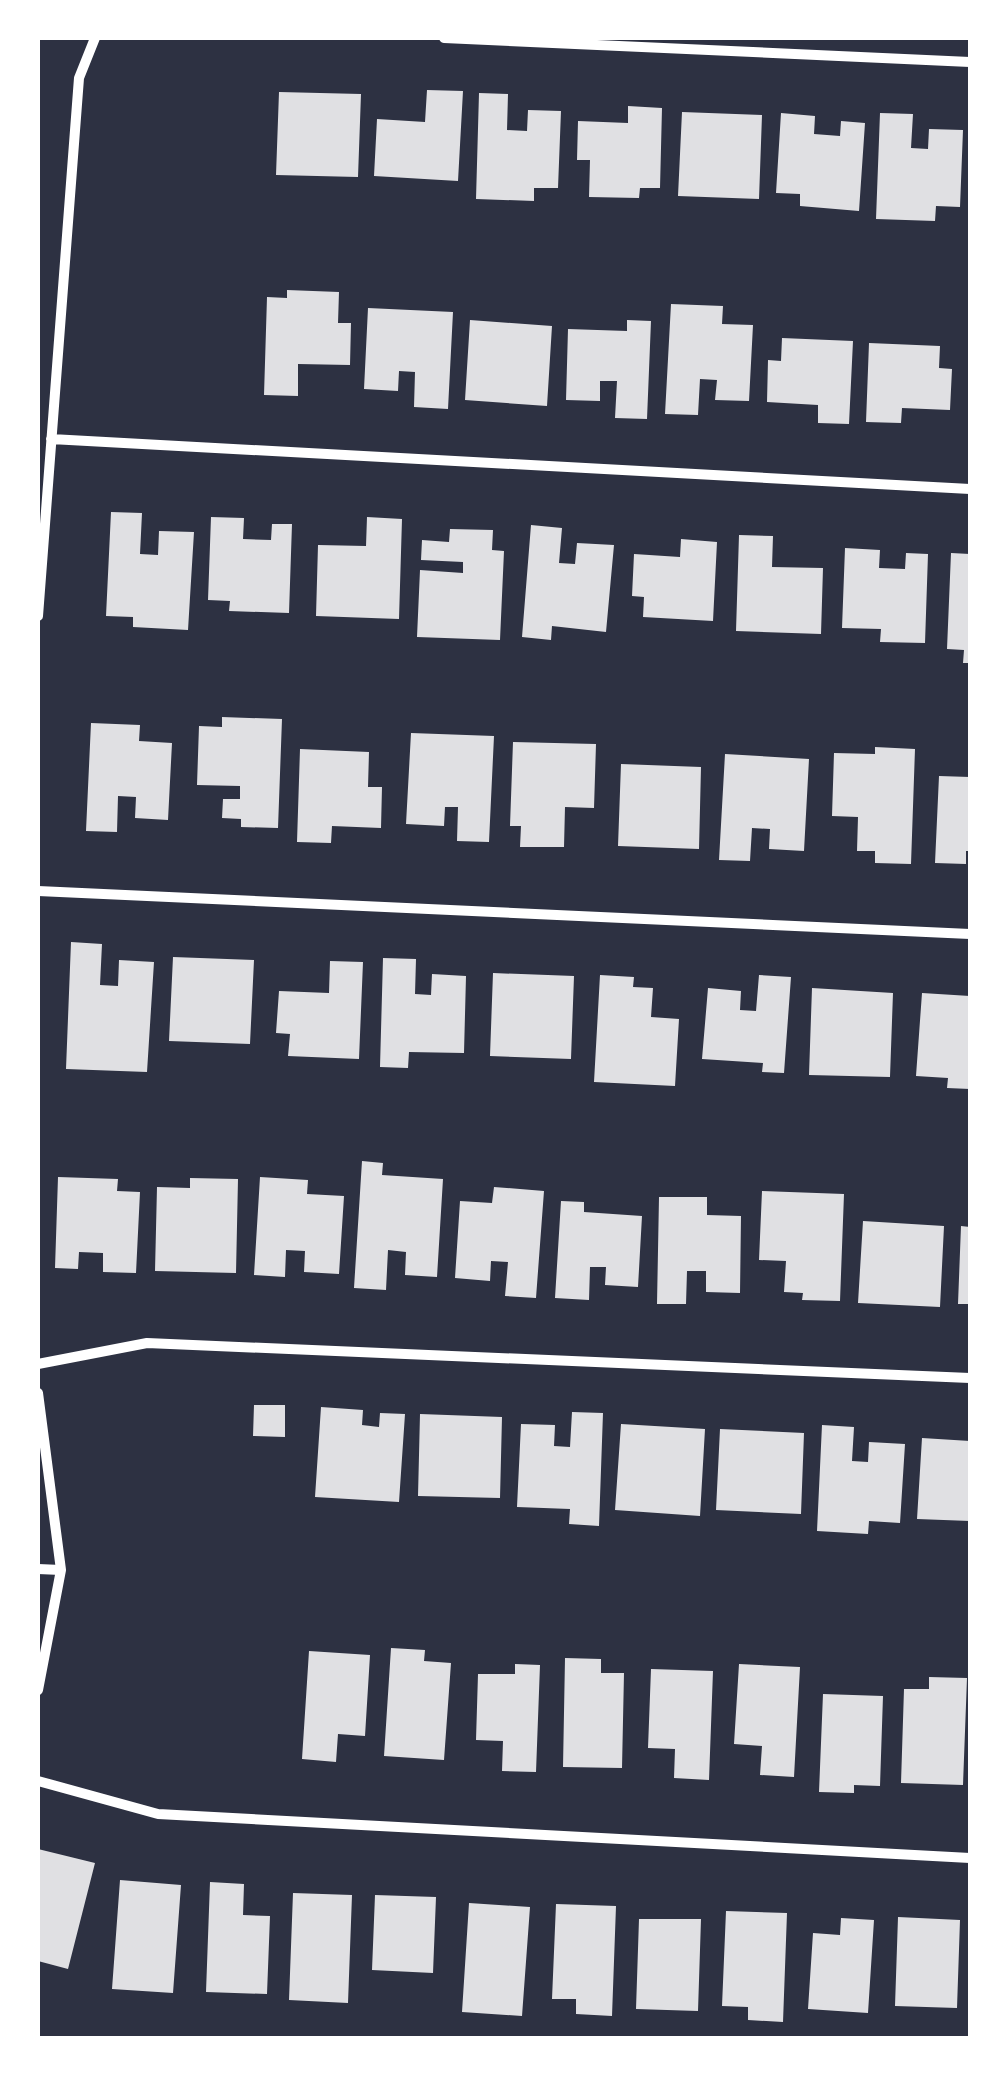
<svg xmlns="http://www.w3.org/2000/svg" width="1008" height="2076" viewBox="0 0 1008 2076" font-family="Montserrat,sans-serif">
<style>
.building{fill:#e0e0e3}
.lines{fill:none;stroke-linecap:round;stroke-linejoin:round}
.minor{stroke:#fff;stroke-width:10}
</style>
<rect width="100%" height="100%" fill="#2d3142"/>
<path class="building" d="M427,90L463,91L458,181L374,176L377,119L425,122Z
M279,92L361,94L358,177L276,175Z
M479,93L508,94L507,130L527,131L528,110L561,111L558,188H534V201L476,199Z
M628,106L662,108L660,188H640L639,198L589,197L590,160H577L578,121L628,123Z
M682,112L762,115L759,199L678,196Z
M781,113L815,116L814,134L840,136L841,121L865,123L859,211L800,206V194L776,193Z
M880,113L913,114L911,148L928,149L929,129L963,130L960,207L936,206L935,221L876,219Z
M287,290L339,292L338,323H351L350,365L298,364V396L264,395L267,297L287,298Z
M671,304L723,306L722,324L753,325L749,401L715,400L717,380L700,379L698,415L665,414Z
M368,308L453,312L448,409L414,407L415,372L399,371L398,391L364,389Z
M470,320L552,326L547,406L465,400Z
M627,320L651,321L647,419L615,418L617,381H600V401L566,400L568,329L627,331Z
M782,338L853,341L849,424L818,423V405L767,402L768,360L781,361Z
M869,343L940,346L939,368L952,369L950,410L902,408L901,423L866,422Z
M111,512L142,513L140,554L158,555L159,531L194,532L188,630L133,627V617L106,616Z
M211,517L244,518L243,539L271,540L272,524H292L289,613L229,611L230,601L208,600Z
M367,517L402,519L399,619L316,616L318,545L366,546Z
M531,525L562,528L559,563L575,564L577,543L614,545L606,632L552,626L551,640L522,637Z
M450,529L493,530L492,550L504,551L500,640L417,637L420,570L463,573V562L421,560L422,540L449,542Z
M739,535L773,536L772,567L823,568L821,634L736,631Z
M681,539L717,542L713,621L643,617L644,597L632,596L634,554L680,557Z
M845,548L880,550L879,568L905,569L906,553L928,554L925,643L880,642L881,629L842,628Z
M951,553L970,554V663H963L964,650L947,649Z
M222,717L282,719L278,828L241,827V819L222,818L223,799H240V786L197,785L199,726L222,727Z
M91,723L140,725L139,741L172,743L168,820L135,818L136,797L118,796L117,832L86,831Z
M411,733L494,736L489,842L457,841L458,807H445L444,826L406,824Z
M513,742L596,744L594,808L565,807L564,847H520L521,826H510Z
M875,747L915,749L911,864L875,863V851H857L858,817L832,816L834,753L875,754Z
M300,749L369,752L368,787H382L381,828L332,826L331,843L297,842Z
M725,754L809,759L804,851L769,849L770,829L752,828L750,861L719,860Z
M621,764L701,767L699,849L618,846Z
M939,776L970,777V851H966V864L935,863Z
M71,942L102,944L100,985L118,986L119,960L154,962L147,1072L66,1069Z
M173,957L254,960L250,1044L169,1041Z
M383,958L416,959L415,994L431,995L432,974L466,976L464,1053L409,1052L408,1068L380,1067Z
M330,961L363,962L359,1059L288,1056L290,1034L276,1033L279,991L329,993Z
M493,973L574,976L571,1059L490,1056Z
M600,975L634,977L633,987L653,988L651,1017L679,1019L675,1086L594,1082Z
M759,975L791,977L784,1073L762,1072L763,1063L702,1059L708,988L741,991L740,1010L756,1011Z
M812,988L893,993L890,1077L809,1075Z
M922,993L970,996V1089L947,1088L948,1078L916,1076Z
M362,1161L383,1163L382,1175L443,1179L437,1277L405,1275L406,1252L388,1250L386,1290L354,1288Z
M58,1177L118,1179L117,1191L140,1192L136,1273L103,1272V1253L79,1252L78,1269L55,1268Z
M260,1177L308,1180L307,1194L344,1196L339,1274L304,1272L305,1251L286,1250L285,1277L254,1275Z
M190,1178L238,1179L236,1273L155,1271L157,1187L190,1188Z
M494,1187L544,1191L536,1298L505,1296L508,1262L491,1261L490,1281L455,1278L460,1201L492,1203Z
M762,1191L844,1194L840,1301L802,1300L803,1293L784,1292L786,1261L759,1260Z
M659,1197H707V1215L741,1216L740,1293L706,1292V1271H687L686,1304H657Z
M561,1201L584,1202V1212L642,1216L638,1287L605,1285L606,1267H590L589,1300L555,1298Z
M863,1221L944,1226L940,1307L858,1303Z
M961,1226L970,1227V1304H958Z
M254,1405H285V1437L253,1436Z
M321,1407L363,1410L362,1425L379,1427L380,1413L405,1414L399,1502L315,1497Z
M572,1412L603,1413L599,1526L569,1524L570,1509L517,1507L521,1424L555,1425L554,1446L570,1447Z
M420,1414L502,1417L500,1498L418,1496Z
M621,1424L705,1429L700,1516L615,1510Z
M822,1425L854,1427L852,1461L868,1462L869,1442L905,1444L900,1523L869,1521L868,1534L817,1531Z
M720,1429L804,1433L801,1514L716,1510Z
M922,1438L970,1441V1521L917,1519Z
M391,1648L425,1650L424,1661L451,1663L444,1760L384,1756Z
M309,1651L370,1655L365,1736L338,1734L336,1762L302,1759Z
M565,1658L601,1659V1673H624L622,1768L563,1767Z
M515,1664L540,1665L536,1772L502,1771L503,1741L476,1740L478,1674H515Z
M739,1664L800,1667L794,1777L760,1775L762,1746L734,1744Z
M651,1669L713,1671L709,1780L674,1778L675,1749L648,1748Z
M929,1677L967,1678L963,1785L901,1783L904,1689H929Z
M823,1694L883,1696L880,1786L854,1785V1793L819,1792Z
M38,1849L95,1863L68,1969L38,1961Z
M120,1880L181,1885L173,1993L112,1989Z
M210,1882L244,1884L243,1915L270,1916L267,1994L206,1992Z
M293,1893L352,1895L348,2003L289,2000Z
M375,1895L436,1897L433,1973L372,1970Z
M469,1903L530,1907L522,2016L462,2012Z
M556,1904L616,1906L612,2016L576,2014V1999H552Z
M726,1911L787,1913L783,2022L748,2020V2007L722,2006Z
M898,1917L960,1920L957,2008L895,2006Z
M841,1918L874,1920L868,2013L808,2009L813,1933L840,1935Z
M639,1919H701L698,2011L636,2009Z"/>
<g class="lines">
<path class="minor" d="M444,38L970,62
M51,439L970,489
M38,616L79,78L95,38
M38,891L970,934
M38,1364L147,1343L970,1378
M38,1393L61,1570L38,1690
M38,1569L61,1570
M38,1781L158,1814L970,1858"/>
</g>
<rect width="1008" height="2076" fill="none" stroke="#ffffff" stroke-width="80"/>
</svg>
